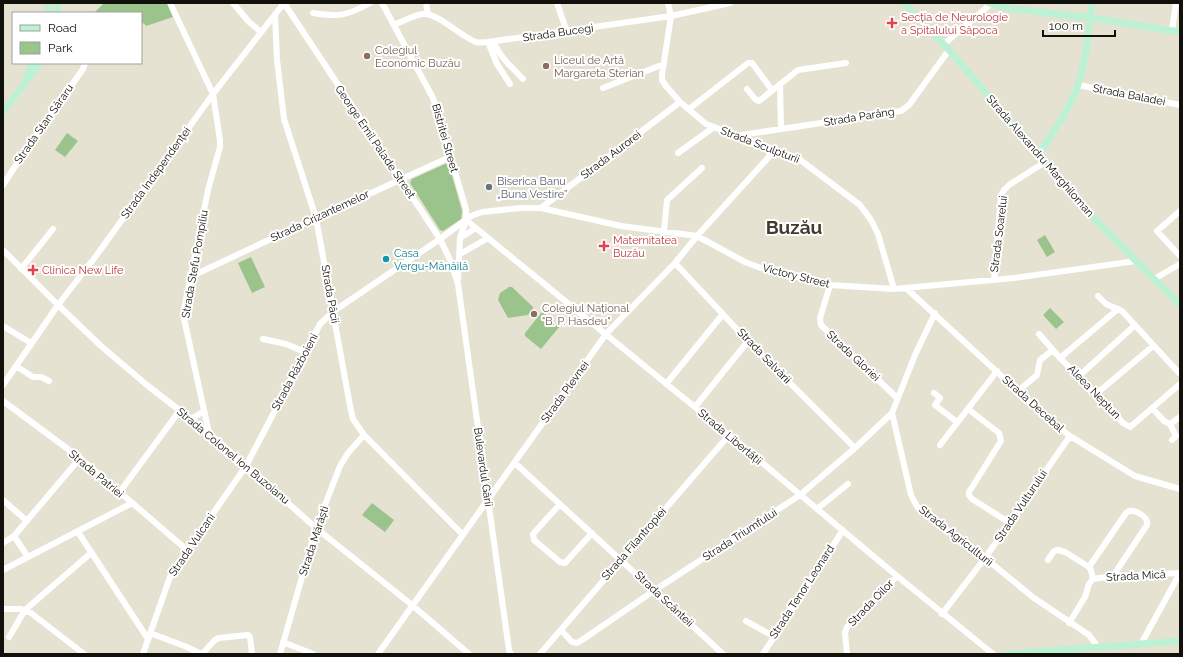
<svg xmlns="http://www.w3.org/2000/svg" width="1183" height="657" viewBox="0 0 1183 657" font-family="Raleway,sans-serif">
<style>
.green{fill:#9ac48c}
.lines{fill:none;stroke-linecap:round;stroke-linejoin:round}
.minor{stroke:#fff;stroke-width:6}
.major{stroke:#bdf1d3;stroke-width:7}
.health-dot{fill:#e0444e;stroke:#fff;stroke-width:1.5}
.education-dot{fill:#8d6e63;stroke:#fff;stroke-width:1.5}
.worship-dot{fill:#6b7280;stroke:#fff;stroke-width:1.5}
.culture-dot{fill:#0f9aa8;stroke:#fff;stroke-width:1.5}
.labels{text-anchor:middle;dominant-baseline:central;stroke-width:4;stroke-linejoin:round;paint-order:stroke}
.health-label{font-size:11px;fill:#be3a42;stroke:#fff;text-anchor:start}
.street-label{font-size:11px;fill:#11100a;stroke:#fff}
.education-label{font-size:11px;fill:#785e54;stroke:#fff;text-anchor:start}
.worship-label{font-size:11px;fill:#5b616d;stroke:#fff;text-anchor:start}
.culture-label{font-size:11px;fill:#0d838f;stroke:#fff;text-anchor:start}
.town-label{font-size:19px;font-weight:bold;fill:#3f3c2f;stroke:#fff}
</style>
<rect width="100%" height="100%" fill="#e6e2d2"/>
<path class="green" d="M104,3H167L173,17L146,26L144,23L141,25V13H94Z
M67,133L78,141L65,157L55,150Z
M445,164L449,165L462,211L461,219L443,231L440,230L410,183L412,179Z
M1045,235L1055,252L1047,257L1037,240Z
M251,257L265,287L252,293L238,263Z
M509,287H512L533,307V309L528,315L508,318L498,300L500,293Z
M1050,308L1064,322L1056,329L1043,315Z
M542,312L560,326L541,349L525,336V333Z
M372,503L394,520L385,532L362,515Z"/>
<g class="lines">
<path class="minor" d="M170,3L213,94L220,140V147L208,190L183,314L209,433
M233,3L249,22L261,32
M284,3L440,239L451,262L458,284L509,650L511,654
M382,3L433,98L466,209V220L460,238L458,279
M426,3L428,14
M557,3L567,32
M668,3L671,16L662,75V80L666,86L680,102L706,124L799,159L860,205L871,220L878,234L894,289
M313,13C338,17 347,16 370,3
M275,15L277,60L284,119L316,218L350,406L353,419L364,435L463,535
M394,25C403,21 414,15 423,14C437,12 461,37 476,42C479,43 484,42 488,42L671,16L730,3
M1172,30L1176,3
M488,42L497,64L510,84
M494,42C499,57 513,68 523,79
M944,44L992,3
M780,84L781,129
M1078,85L1180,105
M603,88L664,64
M747,89L755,99L759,101L798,70L846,63
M689,109L748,63H752L772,90
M741,135L901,111L909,105L949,50
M678,153L714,127
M3,185L29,145L83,69L85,63
M541,208L680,102
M1180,211L1157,231L1180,256
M466,220L729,435L897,576L993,654
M664,231L667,200L702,168
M460,238L476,228
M3,250L58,305L101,346L148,386L209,433L316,528L412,605L469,654
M460,254L488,238
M675,263L748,341L855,448
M21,269L53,229
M190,277L273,238L450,157
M1154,279L1180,264
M994,280L1001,196L1004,190L1009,185L1045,162
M830,285L820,318L821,325L897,398
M906,288L1047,418L1070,436L1135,476L1180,489
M1098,296L1106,304L1122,311L1180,374
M935,313L915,355L892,413L911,495L915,503L919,509L985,558L1034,598L1089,635L1098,647
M3,326L31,343
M1039,334L1060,358L1096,394L1123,423L1130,427L1136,422L1180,384
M263,339L286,344L305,352
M1060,358L1118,309
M16,366L33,377H41L49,381
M1079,376L1134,326
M666,384L723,314
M3,385L58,305L96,256L213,94L284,3
M1018,391L1037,375L1040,360L1053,350
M934,393L940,398L935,405L957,422
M1096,394L1153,346
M3,401L80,458L187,550
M695,407L748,341
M1152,408L1164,421L1170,424
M968,409L999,433L1001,441L969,492V495L972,499L1010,523
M191,419L204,411
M1170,424L1176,436L1172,440
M1170,424L1180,417
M940,445L997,371
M515,463L723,654
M119,493L180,410
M3,500L27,521
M560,504L533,534L534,540L560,562L565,563L592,533
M817,509L848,484
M78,532L148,639
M3,543L14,536
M28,557L14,536L80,458
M1048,560L1054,551L1058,550L1065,552L1089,567L1091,570L1093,579L1089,584L1085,597L1069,623
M1089,567L1126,513L1129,511C1136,510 1149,517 1147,525L1113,576
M3,570L132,503
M1093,579L1113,576L1180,573
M3,609H21L31,613L84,654
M942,614L985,558L1070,436
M746,621L773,636
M561,630L572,642L577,643L582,640L655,590L800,495L855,448L892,413
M150,633L187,647L201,654
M9,637L25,610L91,553
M283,642L313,654
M1141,644L1180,573
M143,654L171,574L246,466L320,324L334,311L440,239L471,216L482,212L521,208H541L621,226L697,236L745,262L761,268L830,285L894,289L1014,278L1136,261
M202,654L215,640L219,638L248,635L250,637L252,654
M280,654L316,528L340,466L348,453L364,435
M378,654L606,334L675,263L697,236L776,149
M540,654L729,435
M763,654L843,530
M847,654L845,633L847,627L897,576"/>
<path class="major" d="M48,3L49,13
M57,3L58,13
M904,3L949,50L1101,226L1180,305
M989,3L1005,8L1099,19L1180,32
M26,78L32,63
M3,112L40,63
M1039,154C1053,132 1069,110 1078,85C1086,59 1089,30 1092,3
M1007,654L1180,641"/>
</g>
<g class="health-dot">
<path d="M890 17h4v4h4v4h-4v4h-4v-4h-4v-4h4z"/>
<path d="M602 240h4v4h4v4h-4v4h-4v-4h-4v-4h4z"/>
<path d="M31 264h4v4h4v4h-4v4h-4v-4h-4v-4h4z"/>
</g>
<g class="education-dot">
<circle cx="367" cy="56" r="4"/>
<circle cx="546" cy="66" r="4"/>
<circle cx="534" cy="314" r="4"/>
</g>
<circle class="worship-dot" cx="489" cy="187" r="4"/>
<circle class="culture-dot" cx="386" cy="259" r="4"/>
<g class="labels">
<g class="health-label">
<text x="901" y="17">Secția de Neurologie<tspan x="901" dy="13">a Spitalului Săpoca</tspan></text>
<text x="613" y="240">Maternitatea<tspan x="613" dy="13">Buzău</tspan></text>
<text x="42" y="270">Clinica New Life</text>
</g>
<g class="street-label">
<text transform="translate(558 33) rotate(-8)">Strada Bucegi</text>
<text transform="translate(1129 95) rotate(11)">Strada Baladei</text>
<text transform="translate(859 117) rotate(-9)">Strada Parâng</text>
<text transform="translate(44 124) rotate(-55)">Strada Stan Săraru</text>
<text transform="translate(445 138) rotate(74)">Bistritei Street</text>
<text transform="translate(375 142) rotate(56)">George Emil Palade Street</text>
<text transform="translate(760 145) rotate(21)">Strada Sculpturii</text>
<text transform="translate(611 155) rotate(-37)">Strada Aurorei</text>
<text transform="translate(1040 156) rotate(49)">Strada Alexandru Marghiloman</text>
<text transform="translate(156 173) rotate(-54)">Strada Independenței</text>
<text transform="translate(320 216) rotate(-25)">Strada Crizantemelor</text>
<text transform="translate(999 234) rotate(-83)">Strada Soarelui</text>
<text transform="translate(195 264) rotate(-80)">Strada Stefu Pompiliu</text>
<text transform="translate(796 276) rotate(14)">Victory Street</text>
<text transform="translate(330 294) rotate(80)">Strada Păcii</text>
<text transform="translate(764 356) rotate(46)">Strada Salvării</text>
<text transform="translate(853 356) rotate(43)">Strada Gloriei</text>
<text transform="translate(295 372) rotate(-62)">Strada Războieni</text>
<text transform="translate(565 392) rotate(-54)">Strada Plevnei</text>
<text transform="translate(1094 392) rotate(46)">Aleea Neptun</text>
<text transform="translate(1033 404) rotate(42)">Strada Decebal</text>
<text transform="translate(730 437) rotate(40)">Strada Libertății</text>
<text transform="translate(233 456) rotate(40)">Strada Colonel Ion Buzoianu</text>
<text transform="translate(483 467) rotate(82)">Bulevardul Gării</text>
<text transform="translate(96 474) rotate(40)">Strada Patriei</text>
<text transform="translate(1021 506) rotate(-56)">Strada Vulturului</text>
<text transform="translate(740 535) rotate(-33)">Strada Triumfului</text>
<text transform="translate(956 536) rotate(38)">Strada Agriculturii</text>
<text transform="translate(314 541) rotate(-72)">Strada Mărăști</text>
<text transform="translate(634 544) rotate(-49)">Strada Filantropiei</text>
<text transform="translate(192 545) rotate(-56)">Strada Vulcani</text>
<text transform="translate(1136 576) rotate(-3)">Strada Mică</text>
<text transform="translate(802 592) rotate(-57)">Strada Tenor Leonard</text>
<text transform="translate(664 599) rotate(43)">Strada Scânteii</text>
<text transform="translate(871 603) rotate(-46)">Strada Oilor</text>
</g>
<g class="education-label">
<text x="375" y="50">Colegiul<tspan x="375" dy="13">Economic Buzău</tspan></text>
<text x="554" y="60">Liceul de Artă<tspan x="554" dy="13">Margareta Sterian</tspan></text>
<text x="542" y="308">Colegiul Național<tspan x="542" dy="13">"B. P. Hasdeu"</tspan></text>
</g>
<g class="worship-label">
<text x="497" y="181">Biserica Banu<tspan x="497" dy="13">„Buna Vestire”</tspan></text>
</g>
<g class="culture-label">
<text x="394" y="253">Casa<tspan x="394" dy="13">Vergu-Mănăilă</tspan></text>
</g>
<g class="town-label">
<text x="794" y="227">Buzău</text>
</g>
</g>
<rect width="1183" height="657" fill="none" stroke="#11100a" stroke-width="8"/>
<rect x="12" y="12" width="130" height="52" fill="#ffffff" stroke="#a09f9d"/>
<rect x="20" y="25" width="20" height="6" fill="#bdf1d3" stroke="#a09f9d"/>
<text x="48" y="32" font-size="12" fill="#11100a">Road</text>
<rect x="20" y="42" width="20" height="12" fill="#9ac48c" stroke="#a09f9d"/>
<text x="48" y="52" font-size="12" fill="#11100a">Park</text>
<path d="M1043 30v6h72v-6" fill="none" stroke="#11100a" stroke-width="2"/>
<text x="1049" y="30" font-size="12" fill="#11100a" stroke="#ffffff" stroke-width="3" paint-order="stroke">100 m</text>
</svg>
